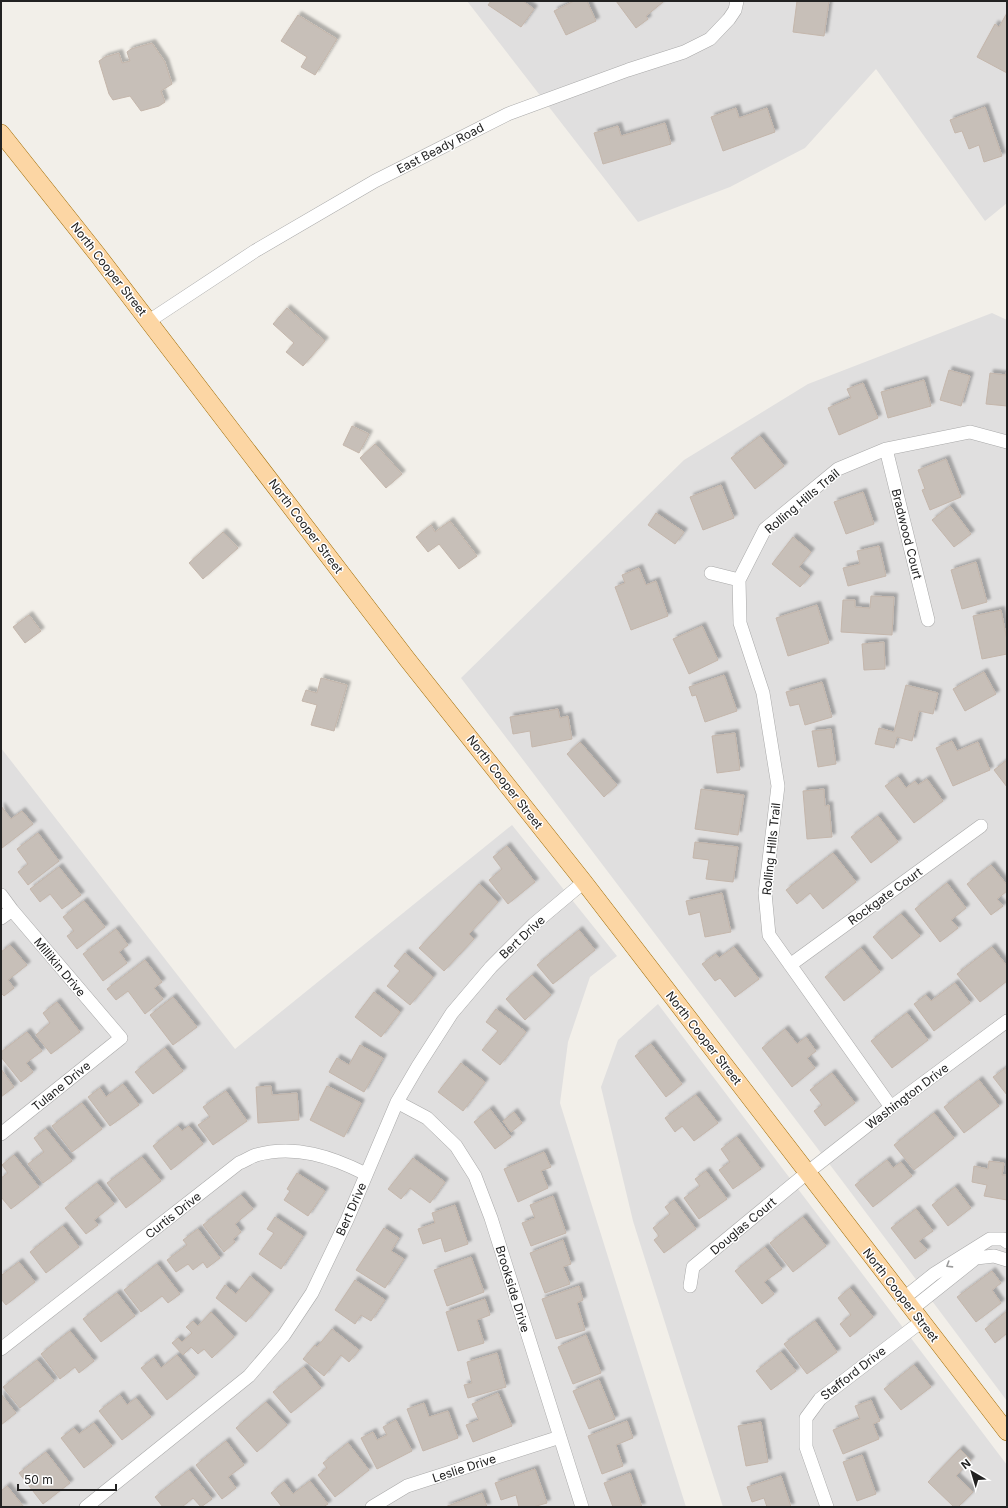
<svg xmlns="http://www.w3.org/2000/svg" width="1008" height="1508" viewBox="0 0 1008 1508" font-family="Inter,sans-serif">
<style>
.residential{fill:#e0dfdf}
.building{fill:#c7bfb8;stroke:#c4b6ab;filter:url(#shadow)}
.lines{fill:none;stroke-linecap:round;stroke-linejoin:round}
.minor-casing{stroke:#a9a9a9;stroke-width:14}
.major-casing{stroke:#a06b00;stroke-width:18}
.minor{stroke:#fff;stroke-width:13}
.major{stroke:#fcd6a4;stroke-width:17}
.oneway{stroke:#9c9c9c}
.labels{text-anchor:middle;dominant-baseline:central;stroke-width:3;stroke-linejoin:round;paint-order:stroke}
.street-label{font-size:12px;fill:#222;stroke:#fff}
</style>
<defs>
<filter id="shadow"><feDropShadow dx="3.5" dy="-3.5" stdDeviation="1" flood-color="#0004"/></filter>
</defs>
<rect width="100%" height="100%" fill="#f2efe9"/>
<path class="residential" d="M467,1H1007V203L985,221L876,69L805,148L730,187L638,222Z
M992,313L1007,320V1401L843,1182L461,678L684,460L808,384Z
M1,748L235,1049L512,825L617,956L590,977L568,1042L560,1103L686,1507H1Z
M658,1004L1007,1465V1507H723L633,1221L601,1087L618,1040Z"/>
<path class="building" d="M491,1H523L534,9L521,27L488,5Z
M574,1H587L596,21L566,35L554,11Z
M616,1H662L663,2L646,16L648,19L636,28Z
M797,1H829L824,36L793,32Z
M1007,13V73L977,57L995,24L999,27Z
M298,15L337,39L315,75L301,67L307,57L281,41Z
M152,43L165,62L172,84L161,91L165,102L159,106L141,111L130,96L113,100L109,94L99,61L105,57L119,53L122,63L130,61L127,52L131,49Z
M985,107L1002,156L984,162L979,145L969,149L962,131L955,133L950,120Z
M736,108L739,118L767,108L775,132L723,151L711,117Z
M665,123L671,144L603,164L594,133L618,126L621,136Z
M287,308L325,341L303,366L286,352L294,343L273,324Z
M1007,369V406L986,404L990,373L1006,375Z
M949,370L970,376L961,406L940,400Z
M924,380L931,406L888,418L881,392Z
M863,383L878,418L839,435L828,408L851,398L847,389Z
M352,426L369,434L359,453L343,445Z
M760,436L784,466L755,489L731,458Z
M375,444L402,474L386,488L360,458Z
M946,459L961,497L930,510L922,490L925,489L918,470Z
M721,485L734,518L703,530L690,497Z
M863,492L874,524L846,534L834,502Z
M950,506L971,534L954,547L932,520Z
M656,513L684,532L675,544L648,525Z
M450,521L477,556L459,569L439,544L428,552L416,537L431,525L435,532Z
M223,532L238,548L203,579L189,563Z
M793,537L811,552L799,567L810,576L800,587L772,564Z
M879,546L886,576L848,586L843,568L860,564L857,551Z
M976,562L987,602L962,609L951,570Z
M639,568L646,585L656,581L668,616L631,630L615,587L625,583L622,575Z
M871,596L894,597L892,635L841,632L843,600H855V607L870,608Z
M817,605L829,643L788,656L776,618Z
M1001,610L1007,640V654L982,659L973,616Z
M29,615L41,631L25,643L13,627Z
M702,626L718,660L689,674L673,639Z
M884,642L885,669L864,670L862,644Z
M984,672L996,694L965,711L953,689Z
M724,675L737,711L705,722L696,695L692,696L689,687Z
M321,678L347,685L334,731L311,725L317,705L302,701L306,690L317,693Z
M822,682L832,717L805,725L799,704L790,706L786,692Z
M906,685L938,693L933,714L919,711L912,741L897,737L894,748L875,744L879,728L894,732Z
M558,709L560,718L568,716L572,739L532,747L530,731L513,734L510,717Z
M831,729L836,764L818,767L812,731Z
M735,733L740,770L717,773L712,736Z
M952,741L957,751L978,742L990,770L953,786L936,748Z
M580,742L617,785L604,797L567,754Z
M1007,760V787L994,770Z
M898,777L906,788L915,781L918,785L927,779L943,801L914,823L885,786Z
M701,789L744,795L738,835L695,829Z
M824,789L825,806L829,805L832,837L807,839L803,791Z
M1,806L11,819L22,811L33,824L2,848Z
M878,816L898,842L871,863L851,837Z
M38,833L59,861L28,885L18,872L28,864L17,849Z
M695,842L738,847L733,882L706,879L709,860L693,858Z
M507,846L535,882L508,904L489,880L502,869L493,857Z
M833,853L856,882L823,909L810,893L797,904L786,890Z
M991,865L1007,885V891L997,899L1003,906L991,915L967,884Z
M59,867L81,895L62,909L50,894L40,902L30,889Z
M947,883L966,908L951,920L958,928L940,942L915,909Z
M479,884L498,902L469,934L474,939L444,971L419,948Z
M722,893L731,932L705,937L700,912L689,915L686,901Z
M84,901L105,927L77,949L67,936L74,931L63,917Z
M901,914L920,936L892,959L873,937Z
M116,929L128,945L119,952L127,963L103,981L83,954Z
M579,930L595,950L553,984L537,965Z
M10,945L27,965L8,980L14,988L4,996L1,993V952Z
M734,947L759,979L735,997L720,978L715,981L702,964L716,954L719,958Z
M992,947L1007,966V981L980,1002L957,974Z
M861,948L880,972L844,1001L825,977Z
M405,953L433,977L410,1005L387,986L400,971L394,966Z
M145,960L162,982L154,988L163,999L145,1014L128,991L116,1000L107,989Z
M532,975L551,995L525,1020L506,999Z
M955,983L970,1003L934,1031L914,1004L926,995L931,1001Z
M374,992L400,1012L381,1037L355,1017Z
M173,997L197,1027L173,1045L150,1015Z
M57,1002L80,1032L51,1054L36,1035L50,1023L43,1013Z
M496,1009L526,1032L500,1065L482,1050L498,1031L486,1022Z
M907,1013L928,1040L892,1068L871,1041Z
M785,1029L797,1044L806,1037L816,1051L807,1058L815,1068L792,1087L762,1048Z
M27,1032L42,1051L26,1063L33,1072L21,1082L1,1057V1052Z
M651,1044L682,1084L666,1097L635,1056Z
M360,1045L383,1058L364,1092L329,1072L337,1058L349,1065Z
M165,1048L183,1071L153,1094L135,1072Z
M461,1063L485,1082L463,1111L438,1092Z
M1007,1067V1095L993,1077Z
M1,1069L14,1087L1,1097Z
M832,1073L855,1103L825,1126L814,1111L822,1105L810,1090Z
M979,1080L999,1106L964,1133L944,1107Z
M123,1084L139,1105L110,1126L88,1097L100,1088L106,1097Z
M271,1086L272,1095L297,1093L299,1120L258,1123L256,1087Z
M327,1086L361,1103L344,1137L310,1120Z
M226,1091L247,1121L213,1145L198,1125L210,1117L203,1107Z
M696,1095L718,1123L694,1141L682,1126L675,1132L665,1118Z
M82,1103L102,1129L72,1152L52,1126Z
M490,1109L511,1137L495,1149L474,1122Z
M514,1112L522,1123L511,1132L503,1121Z
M934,1113L954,1138L914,1170L894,1145Z
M178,1126L182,1131L189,1126L203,1144L171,1170L153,1146Z
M46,1129L72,1161L43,1183L28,1164L44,1152L34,1138Z
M737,1137L761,1169L733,1189L719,1170L730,1162L721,1149Z
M544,1152L551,1167L541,1171L548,1188L518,1202L504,1169Z
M14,1155L39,1187L11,1209L1,1197V1178L8,1173L2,1165Z
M142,1157L161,1181L126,1208L107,1183Z
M413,1158L445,1182L430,1203L410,1188L401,1199L388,1189Z
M887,1160L893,1168L901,1162L912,1176L873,1207L855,1185Z
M989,1161L1004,1163L1002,1175H1007V1200L984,1196L987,1185L972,1182L974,1166L988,1169Z
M706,1171L727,1199L699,1219L684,1198L700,1186L695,1179Z
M297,1173L325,1191L308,1216L284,1200L290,1191L287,1189Z
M97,1183L114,1204L94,1220L98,1225L86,1234L65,1208Z
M955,1187L971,1208L948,1226L932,1205Z
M241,1195L253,1209L235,1224L241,1232L233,1239L235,1242L224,1252L203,1225Z
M553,1196L566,1233L531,1246L522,1223L535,1218L530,1205Z
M674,1200L696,1229L664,1253L654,1240L659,1236L653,1228L670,1214L665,1207Z
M455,1205L468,1244L445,1252L441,1238L423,1244L418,1229L435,1223L432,1213Z
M916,1209L933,1231L919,1241L927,1250L915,1259L891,1228Z
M275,1217L303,1236L281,1269L259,1254L274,1233L267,1229Z
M803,1217L826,1246L793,1272L770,1243Z
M63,1226L79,1247L46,1273L30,1252Z
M384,1228L399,1238L391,1251L404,1259L385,1288L356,1270Z
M198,1229L220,1258L207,1268L203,1262L193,1270L188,1264L176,1272L167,1260L187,1245L183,1240Z
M563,1240L571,1264L563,1267L570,1284L545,1293L530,1253Z
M765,1247L782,1269L764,1282L774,1294L762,1304L735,1271Z
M471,1257L484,1292L447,1306L434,1270Z
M19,1262L35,1282L6,1305L1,1299V1274L2,1275Z
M157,1264L180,1294L168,1303L162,1296L141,1312L124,1290Z
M992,1271L1001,1283L992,1290L1001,1303L976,1322L957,1297Z
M250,1276L270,1293L246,1322L216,1298L225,1285L236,1294Z
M355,1280L385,1300L371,1321L361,1315L355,1324L335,1310Z
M579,1286L583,1300L577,1303L585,1330L556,1339L542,1299Z
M850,1288L873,1317L850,1337L840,1324L851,1315L838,1298Z
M117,1293L135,1316L101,1342L83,1319Z
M485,1299L490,1315L477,1320L484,1343L458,1351L446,1312Z
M1007,1311V1336L1006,1334L995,1343L985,1329Z
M211,1312L234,1337L212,1358L204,1349L198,1354L191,1347L183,1355L172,1343L178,1338L182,1342L192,1333L186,1327L193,1321L198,1326Z
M815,1321L837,1352L807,1374L784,1344Z
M332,1329L359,1350L349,1362L341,1355L324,1376L303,1359L315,1345L317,1347Z
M70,1331L94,1361L79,1373L75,1367L60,1379L41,1354Z
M586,1335L601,1373L573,1384L558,1347Z
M781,1352L796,1371L771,1390L756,1371Z
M497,1353L506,1387L468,1398L464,1385L472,1383L467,1362Z
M177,1355L195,1377L167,1400L141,1368L154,1358L161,1368Z
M37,1360L54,1381L20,1408L3,1387Z
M914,1365L931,1387L901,1410L884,1389Z
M304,1367L321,1388L291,1413L273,1392Z
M599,1380L615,1419L589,1429L573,1391Z
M498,1393L512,1426L473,1442L466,1425L479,1420L472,1404Z
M1,1394L16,1413L1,1425Z
M120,1395L127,1405L136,1398L151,1417L122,1440L99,1411Z
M871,1400L880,1421L873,1424L879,1439L843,1454L833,1430L860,1419L855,1406Z
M266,1402L287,1425L257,1452L236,1428Z
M424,1403L429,1417L448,1411L458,1438L423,1451L407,1409Z
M396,1420L412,1451L377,1469L361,1438L373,1432L377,1440L387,1435L383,1427Z
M627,1421L633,1438L616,1445L623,1466L602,1474L588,1436Z
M761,1422L768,1462L746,1466L738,1426Z
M94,1423L112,1446L84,1468L61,1438L74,1428L79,1434Z
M226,1441L244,1465L228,1477L236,1488L222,1499L196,1465Z
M348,1443L369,1470L335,1497L318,1475L327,1468L323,1463Z
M960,1449L971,1460L956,1476L973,1492L958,1507H954L928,1482Z
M46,1452L70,1483L43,1504L19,1473Z
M862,1455L876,1494L857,1501L843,1462Z
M535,1469L547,1503L533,1507H519L516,1495L501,1500L495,1483Z
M189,1470L212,1499L201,1507L193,1498L182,1507H163L155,1497Z
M630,1473L642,1507H613L604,1483Z
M781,1476L791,1507H767L764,1498L752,1502L747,1487Z
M310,1481L328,1504L323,1507H282L271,1493L284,1482L293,1494Z
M7,1486L24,1507H1V1491Z
M482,1493L487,1507H445Z"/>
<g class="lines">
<defs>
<path id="minor" d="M149,321L255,251L375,181L508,114L628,70L684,52L710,39L729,19L735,10L737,1
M886,449L928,620
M711,573L739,580
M1,895L12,910L121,1038L1,1134
M1,918L12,910
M790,965L981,826
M397,1102L427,1118L456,1146L475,1176L491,1218L582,1507
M891,1107L769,935L765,893L778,786L763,693L740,623L739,580L765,529L838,469L886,449L970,432L1007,442
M690,1286L693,1267L808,1172L891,1107L1007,1021
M904,1298L934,1274L990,1239H1003L1007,1242
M912,1309L976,1258L994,1256L1007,1260
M1,1349L239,1163C245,1161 250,1157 256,1155C295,1144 332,1157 366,1174
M86,1507L249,1376L284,1335L312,1293L347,1220L397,1102L418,1066L452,1013L491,967L534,924L584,882
M372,1507L407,1486L560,1437
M827,1507L806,1447V1418L820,1399L922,1321"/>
<path id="major" d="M1,133L97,254L407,659L584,882L1007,1432"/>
</defs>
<use href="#minor" class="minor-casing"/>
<use href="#major" class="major-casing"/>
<use href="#minor" class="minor"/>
<use href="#major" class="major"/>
</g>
<defs><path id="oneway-chevron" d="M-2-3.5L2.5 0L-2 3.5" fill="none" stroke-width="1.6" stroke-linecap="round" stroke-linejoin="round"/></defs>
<use class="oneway" href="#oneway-chevron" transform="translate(949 1265) rotate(148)"/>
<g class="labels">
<g class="street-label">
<text transform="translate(440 148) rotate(-27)">East Beady Road</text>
<text transform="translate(109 269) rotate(52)">North Cooper Street</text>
<text transform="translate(802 501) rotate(-40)">Rolling Hills Trail</text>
<text transform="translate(306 526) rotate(53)">North Cooper Street</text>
<text transform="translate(907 534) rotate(76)">Bradwood Court</text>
<text transform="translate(505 782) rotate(52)">North Cooper Street</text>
<text transform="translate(771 849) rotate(-84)">Rolling Hills Trail</text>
<text transform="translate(885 896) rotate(-36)">Rockgate Court</text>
<text transform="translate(522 937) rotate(-43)">Bert Drive</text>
<text transform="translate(60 967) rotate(50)">Millikin Drive</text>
<text transform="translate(704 1038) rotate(52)">North Cooper Street</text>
<text transform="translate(61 1086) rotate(-39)">Tulane Drive</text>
<text transform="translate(907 1096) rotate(-37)">Washington Drive</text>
<text transform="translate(351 1209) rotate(-66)">Bert Drive</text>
<text transform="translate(173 1215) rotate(-38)">Curtis Drive</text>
<text transform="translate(743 1226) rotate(-40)">Douglas Court</text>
<text transform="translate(513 1289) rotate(73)">Brookside Drive</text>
<text transform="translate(901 1295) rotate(52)">North Cooper Street</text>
<text transform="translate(853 1373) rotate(-38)">Stafford Drive</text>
<text transform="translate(464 1468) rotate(-18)">Leslie Drive</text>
</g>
</g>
<rect width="1008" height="1508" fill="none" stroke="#222222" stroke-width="4"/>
<g transform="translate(972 1472) rotate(322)" stroke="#ffffff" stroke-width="3" paint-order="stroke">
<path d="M0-3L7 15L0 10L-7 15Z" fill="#222222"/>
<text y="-6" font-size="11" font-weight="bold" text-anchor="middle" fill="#222222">N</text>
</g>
<path d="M18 1484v6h98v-6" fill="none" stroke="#222222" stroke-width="2"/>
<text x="24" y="1484" font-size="12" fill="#222222" stroke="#ffffff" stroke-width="3" paint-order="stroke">50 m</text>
</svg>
